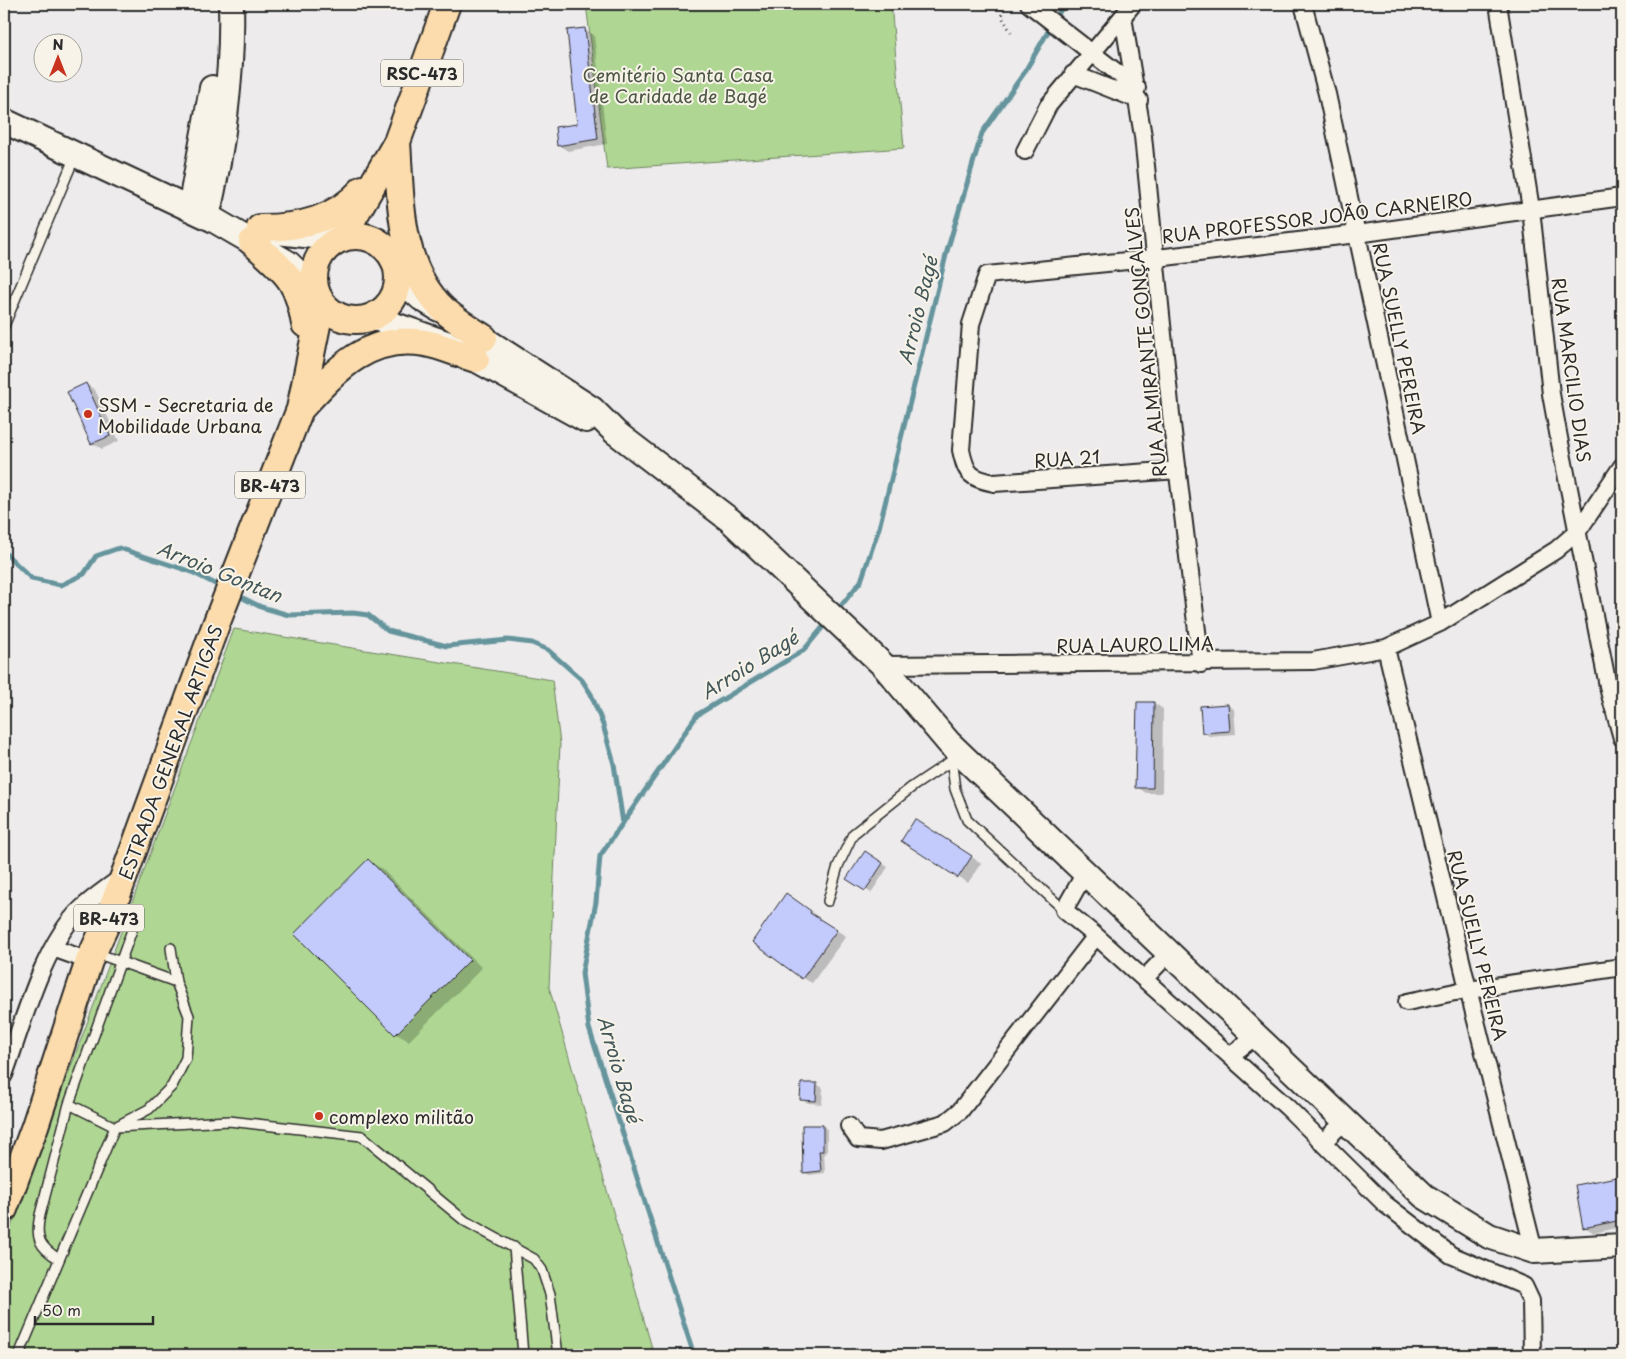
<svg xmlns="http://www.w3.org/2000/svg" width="1626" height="1359" viewBox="0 0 1626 1359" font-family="'Playpen Sans',sans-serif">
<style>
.green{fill:#afd793;stroke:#6d815f}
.shadow{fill:#0003}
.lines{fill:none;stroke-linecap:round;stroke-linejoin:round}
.stream{stroke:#65949c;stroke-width:5}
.building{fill:#c3cafc;stroke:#2b2b2b}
.lane-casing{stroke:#2b2b2b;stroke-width:12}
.street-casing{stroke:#2b2b2b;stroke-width:20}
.secondary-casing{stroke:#2b2b2b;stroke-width:28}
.primary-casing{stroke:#2b2b2b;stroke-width:30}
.path{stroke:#2b2b2b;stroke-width:3;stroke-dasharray:1 4;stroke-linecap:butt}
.lane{stroke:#f7f3e8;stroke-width:9}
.street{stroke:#f7f3e8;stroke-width:16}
.secondary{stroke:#f7f3e8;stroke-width:24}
.primary{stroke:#fcdcac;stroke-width:26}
.poi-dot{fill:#c8321e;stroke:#f7f3e8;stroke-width:2}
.labels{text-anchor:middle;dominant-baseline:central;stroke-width:4;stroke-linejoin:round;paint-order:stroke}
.shield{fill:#f7f3e8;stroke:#686764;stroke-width:1}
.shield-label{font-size:16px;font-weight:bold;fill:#2b2b2b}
.park-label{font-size:18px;fill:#4c5645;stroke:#f7f3e8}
.street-label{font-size:18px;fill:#2b2b2b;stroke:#f7f3e8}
.poi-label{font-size:18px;fill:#2b2b2b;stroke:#f7f3e8;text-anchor:start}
.water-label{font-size:19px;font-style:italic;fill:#43575a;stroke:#f7f3e8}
</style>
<rect width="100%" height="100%" fill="#edebec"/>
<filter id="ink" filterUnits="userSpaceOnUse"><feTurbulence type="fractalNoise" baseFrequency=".02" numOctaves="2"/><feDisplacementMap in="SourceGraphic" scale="10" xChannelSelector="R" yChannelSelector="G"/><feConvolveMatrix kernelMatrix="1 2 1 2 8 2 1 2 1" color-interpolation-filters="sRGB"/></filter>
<g filter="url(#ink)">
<path class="green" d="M586,4H891L904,148L607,169Z
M234,629L552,680L560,744L549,987L654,1355H4V1246Z"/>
<path class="shadow" d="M584,29L594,35L607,144L568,151L558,145L579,125Z
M86,384L95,390L119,441L102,449L92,443Z
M1154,703L1163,709L1162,793H1146L1137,787Z
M1228,705L1234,709L1236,734L1209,736L1203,732Z
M925,826L981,863L968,883L959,877Z
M871,856L888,867L871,893L865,889Z
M368,861L381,868L482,968L409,1041L396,1034Z
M786,895L820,918L819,920L846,936L812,983L803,978Z
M817,1084L823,1088L822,1104L808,1103L802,1100Z
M822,1126L827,1129V1153H824L825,1173L809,1175L804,1172Z
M1622,1177V1227L1594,1233L1585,1227L1576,1186Z"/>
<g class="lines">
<path class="stream" d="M4,552L32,579L61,585L84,574L96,556L119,548L192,572L223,588
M237,595L261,607L289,615L353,613L368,615L388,631L447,646L508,640L532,643L548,650L582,680L591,694L603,725L614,764L623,823
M836,612L861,581L879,528L947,251L982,133L1024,73L1064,4
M694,1355L589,1028L582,973L596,902L600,856L697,715L804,650L827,622"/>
</g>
<path class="building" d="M585,28L598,139L557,146L555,127L577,124L567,30Z
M86,383L110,436L91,444L67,392Z
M1137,702H1154L1153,788H1135Z
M1228,704L1230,731L1202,733L1200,706Z
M915,819L972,856L958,878L901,841Z
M865,851L883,863L865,891L846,879Z
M368,859L470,960L395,1035L294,934Z
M786,893L811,911L810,913L837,930L802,979L752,942Z
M801,1083H817L816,1101L800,1100Z
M802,1125H823V1151H819L821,1171L803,1173Z
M1622,1176V1220L1583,1228L1575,1185Z"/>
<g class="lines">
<defs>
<path id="lane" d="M4,326L75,156
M950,750L955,789L967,820L1064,910
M828,901L838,866L853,834L912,787L951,761
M96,953L176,982
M69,1104L115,1127L229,1121L362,1136L465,1221L534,1259L542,1270L550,1294L558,1355
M514,1247L523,1355
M59,1259C39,1247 35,1238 40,1215L69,1104L132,930
M19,1355L115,1127L149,1109L172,1086L186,1058L189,1016L176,982L171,948"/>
<path id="street" d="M1029,4L1137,88
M1303,4L1327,94L1440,623
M1498,4L1531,209L1551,394L1559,438L1609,691L1622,738
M1123,17L1143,136L1172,424L1201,664
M1073,74L1139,100
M1025,151L1048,106L1133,4
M1178,470L994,483C970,478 966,474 961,450L971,324L987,275L1157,258L1357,234L1622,197
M1386,648L1468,989L1534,1251
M883,665L1313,661L1386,648L1440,623L1556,550L1578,531L1622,466
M1096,936L1288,1108L1385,1204L1451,1255L1524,1286L1531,1301L1532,1355
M53,948L89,961
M1144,979L1169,953
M1407,1002L1455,992L1622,967
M1230,1056L1256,1036
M4,1075C22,1026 43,944 81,909C93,897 109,887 123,876
M849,1126L858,1139L881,1141L945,1123L960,1111L1096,936L1064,910L1085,873
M1322,1143L1345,1121"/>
<path id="secondary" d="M4,121L214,220L288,263L315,289
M190,209L212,88
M207,217C223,147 233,75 231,4
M277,232L341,239
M399,278L421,298L439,309
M372,317L446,343L586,420
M467,328L592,409L615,432L730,520L883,665L949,743L1424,1196L1489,1236L1534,1251L1622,1246"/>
<path id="primary" d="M397,142C401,199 398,266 443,309C455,320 470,329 484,338
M260,228C300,228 335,220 363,189
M314 278a42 42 0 1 1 84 0a42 42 0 1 1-84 0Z
M341,239L397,142L447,4
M252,242C286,273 297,277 305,324
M302,407C336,370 369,333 425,343C442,346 459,354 476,359
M4,1209L35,1126L89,961L108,920L215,627L300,409L318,320L315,289"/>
</defs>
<use href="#lane" class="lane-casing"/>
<use href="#street" class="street-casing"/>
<use href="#secondary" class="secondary-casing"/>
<use href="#primary" class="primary-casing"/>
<path class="path" d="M1001,4L1002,17L1011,32"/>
<use href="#lane" class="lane"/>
<use href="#street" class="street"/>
<use href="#secondary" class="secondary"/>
<use href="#primary" class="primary"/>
</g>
</g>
<g class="poi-dot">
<circle cx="88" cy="414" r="5"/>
<circle cx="319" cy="1116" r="5"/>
</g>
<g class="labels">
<g class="shield">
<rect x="381" y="59.5" width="82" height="27" rx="4"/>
<rect x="235" y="471.5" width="70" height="27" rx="4"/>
<rect x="74" y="904.5" width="70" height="27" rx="4"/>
</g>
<g class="shield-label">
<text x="422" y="73">RSC-473</text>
<text x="270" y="485">BR-473</text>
<text x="109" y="918">BR-473</text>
</g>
<g class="park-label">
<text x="678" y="74">Cemitério Santa Casa<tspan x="678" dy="21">de Caridade de Bagé</tspan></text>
</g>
<g class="street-label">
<text transform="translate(1317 217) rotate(-7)">RUA PROFESSOR JOÃO CARNEIRO</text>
<text transform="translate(1400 338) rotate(78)">RUA SUELLY PEREIRA</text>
<text transform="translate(1145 342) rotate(-96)">RUA ALMIRANTE GONÇALVES</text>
<text transform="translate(1572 370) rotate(82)">RUA MARCILIO DIAS</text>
<text transform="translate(1067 458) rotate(-4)">RUA 21</text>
<text transform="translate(1135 644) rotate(-1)">RUA LAURO LIMA</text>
<text transform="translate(170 752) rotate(-70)">ESTRADA GENERAL ARTIGAS</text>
<text transform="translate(1478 945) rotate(76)">RUA SUELLY PEREIRA</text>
</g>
<g class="poi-label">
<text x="98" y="404">SSM - Secretaria de<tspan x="98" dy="21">Mobilidade Urbana</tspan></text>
<text x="329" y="1116">complexo militão</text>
</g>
<g class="water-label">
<text transform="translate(917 310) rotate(-76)">Arroio Bagé</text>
<text transform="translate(220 571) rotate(22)">Arroio Gontan</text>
<text transform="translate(749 664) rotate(-32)">Arroio Bagé</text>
<text transform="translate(620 1069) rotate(74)">Arroio Bagé</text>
</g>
</g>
<rect width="1626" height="1359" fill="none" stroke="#f7f3e8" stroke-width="20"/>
<rect x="10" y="10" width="1606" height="1339" fill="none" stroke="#2b2b2b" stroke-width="2" filter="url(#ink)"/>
<g transform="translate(58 58)"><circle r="24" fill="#f7f3e8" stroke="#a5a39c"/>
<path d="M0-4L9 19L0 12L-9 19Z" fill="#c8321e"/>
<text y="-8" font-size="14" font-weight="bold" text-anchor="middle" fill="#2b2b2b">N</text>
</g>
<path d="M35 1316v8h118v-8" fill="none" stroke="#2b2b2b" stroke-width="2.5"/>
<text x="42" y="1316" font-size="15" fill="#2b2b2b" stroke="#f7f3e8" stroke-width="4" paint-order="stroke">50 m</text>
</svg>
